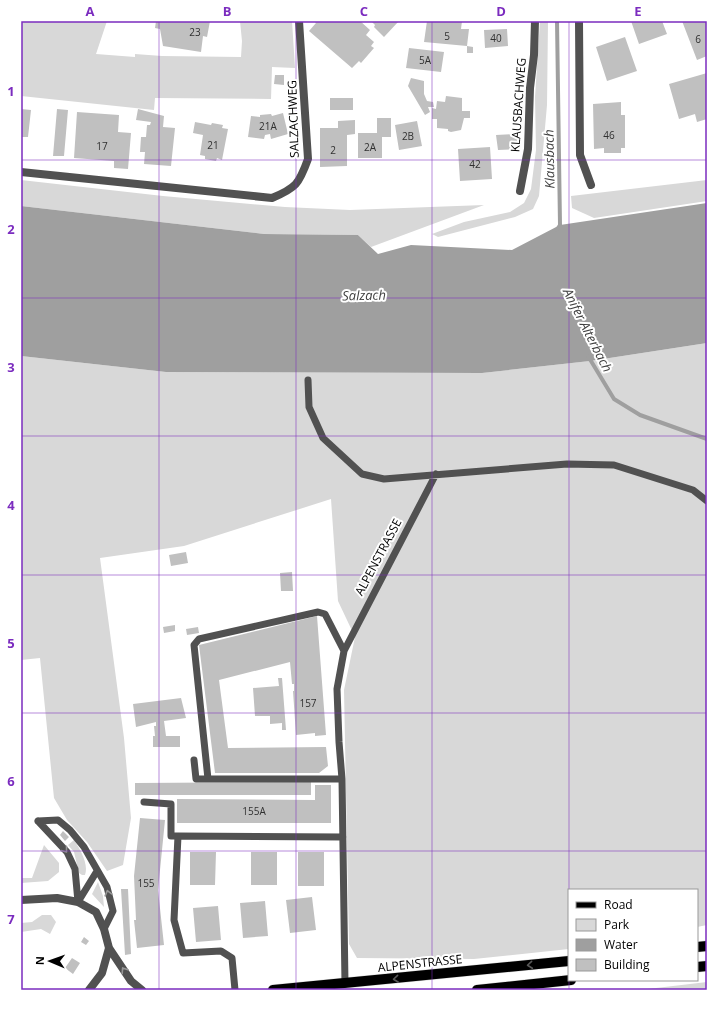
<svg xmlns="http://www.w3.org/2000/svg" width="728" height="1011" viewBox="0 0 728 1011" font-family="'Open Sans',sans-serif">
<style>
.green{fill:#d8d8d8}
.water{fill:#9f9f9f}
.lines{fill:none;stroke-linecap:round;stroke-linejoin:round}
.stream{stroke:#9f9f9f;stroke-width:4}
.building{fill:#c0c0c0}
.primary-casing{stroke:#dbdbdb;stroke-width:11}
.service{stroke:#515151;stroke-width:7}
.minor{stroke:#515151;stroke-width:8}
.tertiary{stroke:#515151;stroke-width:8}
.primary{stroke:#000;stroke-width:10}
.oneway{stroke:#979797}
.oneway2{stroke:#595959}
.grid{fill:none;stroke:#7b2cbf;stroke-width:1;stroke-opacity:0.55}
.labels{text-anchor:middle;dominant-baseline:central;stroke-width:4;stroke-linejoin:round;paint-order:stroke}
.number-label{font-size:10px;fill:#303030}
.street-label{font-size:12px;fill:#000;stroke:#fff}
.water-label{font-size:13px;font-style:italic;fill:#404040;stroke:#fff}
.neatline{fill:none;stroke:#7b2cbf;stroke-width:1.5}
.grid-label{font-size:13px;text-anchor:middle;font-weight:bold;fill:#7b2cbf}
</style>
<rect width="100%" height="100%" fill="#fff"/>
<path class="green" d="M21,21H107L96,54L135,57V54L162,56L241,57L242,41L240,21H292L295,68L272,67L271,99L155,98L154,110L21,96Z
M540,21H548L547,105L539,196L533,209L515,217L438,237L432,234L464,222L510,212L524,203L531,189L536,150L535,97Z
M21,180L163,196L285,207L350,210L484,205L371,247L358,235L264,234L21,206Z
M707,180V201L594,218L572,208L571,196Z
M707,343V925L697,927V890H569V949L474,959L357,958L349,944L344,690L355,637L338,601L331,499L184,546L100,558L124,738L131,818L123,865L107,871L87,842L67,820L54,798L40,658L21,660V356L166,372L482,373L590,361Z
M74,840C80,849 89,864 85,875H82L79,873L74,852L68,845Z
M44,845L59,863V872L48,881L21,883V878H32Z
M98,882L103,896L104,907L92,894Z
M42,915H51L56,922L50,934L41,929L21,932V923L32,922Z
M707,982V990H639Z"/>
<path class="water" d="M707,203V343L590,361L482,373L166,372L21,356V206L264,234L358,235L378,254L411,245L512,250L560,225Z"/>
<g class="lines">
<path class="stream" d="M557,21L560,225L557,230
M588,356L614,399L640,415L707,439"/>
</g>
<path class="building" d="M156,21H210L207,37L203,36L201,52L163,46L160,29L155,28Z
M314,21H360L370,30L366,35L374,42L371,46L374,48L361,63L359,61L352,68L309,31L316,23Z
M371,21H399L384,37L374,27L375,25Z
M427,21H462L461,29H469L467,46L424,42Z
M631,21H662L667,34L639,44Z
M682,21H706L707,56L697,60Z
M507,29L508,46L485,48L484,30Z
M625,37L637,71L607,81L596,47Z
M467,46L473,47V53H467Z
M409,48L444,52L441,72L406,68Z
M707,73V119L697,122L695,114L679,119L669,84Z
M275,75H284V85L274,84Z
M411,78L424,81V94L427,101L433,102L434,107H428L430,112L425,115L408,86Z
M446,96L462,98V111H470V118H464L461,130L451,132L448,131V129L437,128V119H432V108L436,109L437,101L445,102Z
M330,98H353V110H330Z
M621,102V115H625V148H621V153H604V148L594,149L593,104Z
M21,109L31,110L28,137H21Z
M57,109L68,110L64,156H53Z
M138,109L164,116L163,127L175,128L171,166L144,164L145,152H140L141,137H146L147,125H150L151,122L136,120Z
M77,112L119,115L118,132L131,133L128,169L114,168V161L74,158Z
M283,113L288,134L271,139L270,134L265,135L264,139L248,137L251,116L260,117V115L271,114L272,116Z
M377,118H391V137H382V158H358V133H377Z
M355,120V134L347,135V166L320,167V128H338V121Z
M417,121L422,146L399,150L395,125Z
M195,122L211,125L212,123L223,125L222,128L228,129L222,160L217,158L216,161L205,159V156L200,155L203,135L193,133Z
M517,134L518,149L498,150L496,135Z
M490,147L492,179L460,181L458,149Z
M186,552L188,563L171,566L169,555Z
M292,572L293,591H281L280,573Z
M317,616L326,735L315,736V733L296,735L293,691H294V684H292L290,662L219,680L228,748L326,747L328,766L319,773H215L199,645Z
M175,625V631L164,633L163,627Z
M198,627L199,633L187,635L186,629Z
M278,678H282L286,730H282V723L270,724V716H255L253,688L279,686Z
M181,698L186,718L164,721L166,736H180V747H153V736H155L154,726H156V722L136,727L133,704Z
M311,782V795H135V783Z
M315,785H331V823H177V799L315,800Z
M140,818L165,820L158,890L164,945L137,948L134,920H136L134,876Z
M63,831L69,837L65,841L60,835Z
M190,852H216L215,885H190Z
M251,852H277V885H251Z
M298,852H324V886H298Z
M121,889H128L131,954L125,955Z
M312,897L316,930L290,933L286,900Z
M265,901L268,936L243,938L240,903Z
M218,906L221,940L196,942L193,908Z
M84,937L89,941L86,945L81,942Z
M72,958L80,963L73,974L65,968Z"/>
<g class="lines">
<defs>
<path id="primary" d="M697,947L707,946
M697,967L707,966
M273,990L569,961
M477,990L571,980"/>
</defs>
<use href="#primary" class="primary-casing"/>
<path class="service" d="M308,380L309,407L323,438L362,474L384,479L567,464L614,465L693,490L707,501
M344,651L436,474
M194,760L196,779H342
M208,779L194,645L199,639L318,612L325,614L344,651L337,689L339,742L342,779L345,984
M144,802L171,804V836H178
M38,821L58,820L70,830L84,847L107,887L113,911L104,929
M38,821L67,852L75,869L78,902
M78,902L97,871
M235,990L232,958L221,951L183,953L174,920L178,836L343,837"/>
<path class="minor" d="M579,21L580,155L591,185
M21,172L272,198C296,188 299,184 308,159L299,21
M520,191L528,149L530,88L534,55L535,21"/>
<path class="tertiary" d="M21,900L57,898L78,902L96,912L104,929L109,948L131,981L142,990
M89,990L102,973L109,948"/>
<use href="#primary" class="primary"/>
</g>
<defs><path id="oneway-chevron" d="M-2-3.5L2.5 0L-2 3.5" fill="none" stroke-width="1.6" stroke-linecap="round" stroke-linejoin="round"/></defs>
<g class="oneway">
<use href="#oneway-chevron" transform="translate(65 850) rotate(52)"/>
<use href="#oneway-chevron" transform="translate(108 893) rotate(-105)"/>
<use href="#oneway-chevron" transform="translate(124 970) rotate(-123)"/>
</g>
<g class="oneway2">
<use href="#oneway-chevron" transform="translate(530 965) rotate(174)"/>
<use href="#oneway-chevron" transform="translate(396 979) rotate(174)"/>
</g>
<path class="grid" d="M159,21V990M296,21V990M432,21V990M569,21V890M21,160H707M21,298H707M21,436H707M21,575H707M21,713H707M21,851H707M569,980V990"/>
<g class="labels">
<g class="number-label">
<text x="195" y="32">23</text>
<text x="447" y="36">5</text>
<text x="496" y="38">40</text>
<text x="698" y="39">6</text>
<text x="425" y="60">5A</text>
<text x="268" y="126">21A</text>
<text x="609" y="135">46</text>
<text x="408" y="136">2B</text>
<text x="213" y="145">21</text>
<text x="102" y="146">17</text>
<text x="370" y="147">2A</text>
<text x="333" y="150">2</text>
<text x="475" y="164">42</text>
<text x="308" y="703">157</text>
<text x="254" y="811">155A</text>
<text x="146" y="883">155</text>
</g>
<g class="street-label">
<text transform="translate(518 105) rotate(-86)">KLAUSBACHWEG</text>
<text transform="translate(293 119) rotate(-92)">SALZACHWEG</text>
<text transform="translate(378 557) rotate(-62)">ALPENSTRASSE</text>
<text transform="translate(420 963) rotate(-6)">ALPENSTRASSE</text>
</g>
<g class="water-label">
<text transform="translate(549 159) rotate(-91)">Klausbach</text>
<text transform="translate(364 295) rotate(-1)">Salzach</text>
<text transform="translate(588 330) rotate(63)">Anifer Alterbach</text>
</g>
</g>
<rect width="728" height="1011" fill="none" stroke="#ffffff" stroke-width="44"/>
<rect x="568" y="889" width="130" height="92" fill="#ffffff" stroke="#999999"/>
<rect x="576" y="902" width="20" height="6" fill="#000000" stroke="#999999"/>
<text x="604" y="909" font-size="12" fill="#000000">Road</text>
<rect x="576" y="919" width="20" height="12" fill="#d8d8d8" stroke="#999999"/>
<text x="604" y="929" font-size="12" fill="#000000">Park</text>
<rect x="576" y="939" width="20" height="12" fill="#9f9f9f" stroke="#999999"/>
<text x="604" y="949" font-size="12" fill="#000000">Water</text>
<rect x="576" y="959" width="20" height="12" fill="#c0c0c0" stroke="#999999"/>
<text x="604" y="969" font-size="12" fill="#000000">Building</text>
<g transform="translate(50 961) rotate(272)" stroke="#ffffff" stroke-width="3" paint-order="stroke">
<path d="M0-3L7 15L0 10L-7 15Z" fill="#000000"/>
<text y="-6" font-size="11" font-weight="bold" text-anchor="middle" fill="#000000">N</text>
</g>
<rect x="22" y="22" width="684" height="967" class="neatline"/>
<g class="grid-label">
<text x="90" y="16">A</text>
<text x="227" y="16">B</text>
<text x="364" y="16">C</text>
<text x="501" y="16">D</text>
<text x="638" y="16">E</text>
<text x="11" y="96">1</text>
<text x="11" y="234">2</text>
<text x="11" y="372">3</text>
<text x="11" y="510">4</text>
<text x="11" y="648">5</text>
<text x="11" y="786">6</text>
<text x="11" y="924">7</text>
</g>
</svg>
